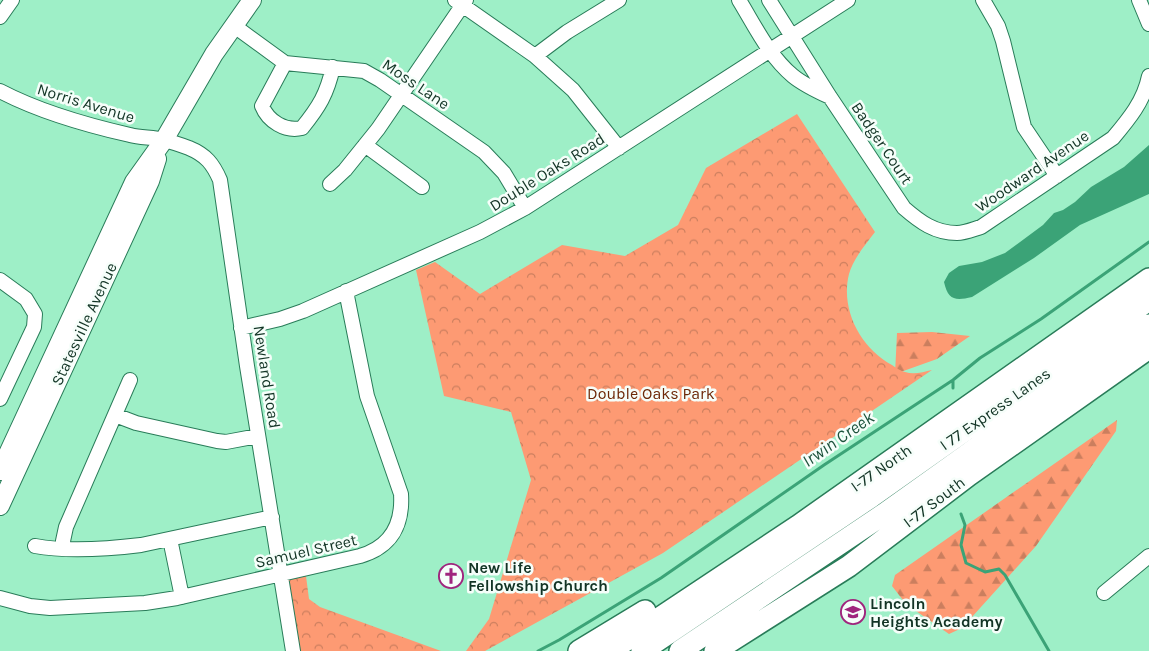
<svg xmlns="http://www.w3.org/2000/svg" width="1149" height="651" viewBox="0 0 1149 651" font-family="Karla,sans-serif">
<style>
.forest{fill:url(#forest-firs)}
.park{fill:url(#park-crowns)}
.water{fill:#3ba377}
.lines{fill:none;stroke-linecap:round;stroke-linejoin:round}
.stream{stroke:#3ba377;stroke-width:3}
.minor-casing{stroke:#297c59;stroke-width:16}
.major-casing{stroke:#297c59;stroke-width:20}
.highway-casing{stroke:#297c59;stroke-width:24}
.minor{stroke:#fff;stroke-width:14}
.major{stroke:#fff;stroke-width:18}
.highway{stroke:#fff;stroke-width:21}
.labels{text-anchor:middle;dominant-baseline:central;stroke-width:5;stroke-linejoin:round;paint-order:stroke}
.street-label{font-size:16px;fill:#123425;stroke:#f6fefa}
.park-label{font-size:16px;fill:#6d2807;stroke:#f6fefa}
.poi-label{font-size:16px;font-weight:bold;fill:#123425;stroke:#f6fefa;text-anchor:start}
.water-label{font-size:18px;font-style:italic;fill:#1d533c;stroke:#f6fefa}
</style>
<defs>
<pattern id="forest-firs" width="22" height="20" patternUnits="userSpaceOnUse" patternTransform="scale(1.25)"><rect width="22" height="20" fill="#fd9a73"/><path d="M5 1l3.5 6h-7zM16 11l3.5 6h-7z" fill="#cb7e5e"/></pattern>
<pattern id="park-crowns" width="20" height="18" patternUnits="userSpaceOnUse" patternTransform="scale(1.25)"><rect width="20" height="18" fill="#fd9a73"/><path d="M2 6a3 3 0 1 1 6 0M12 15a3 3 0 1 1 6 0" fill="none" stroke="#cb7e5e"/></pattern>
</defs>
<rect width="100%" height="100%" fill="#9eefc7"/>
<path class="forest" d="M932,332L970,336L937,359L895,374L897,333Z
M1117,420L1116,431L1036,546L962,628L949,634L906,604L892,586L895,575Z"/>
<path class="park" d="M797,114L875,232C866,244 853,259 849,274C840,310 861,348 892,365C896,368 901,371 905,372C914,375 923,372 932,370L663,553L485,651H466L489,619L531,480L511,412L444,396L416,270L435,262L480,294L562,245L625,256L678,225L706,168Z
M306,576L309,599L320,607L441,651H300L287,579Z"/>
<path class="water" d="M1149,145V194L1080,225L1034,258L972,297C955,301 948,300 944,282L949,273L959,266L982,262L1005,253L1043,225L1054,213L1063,210L1075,202L1091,187L1124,167Z"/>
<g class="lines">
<path class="stream" d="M953,380V388
M961,514L965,525L961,545L966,563L985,572L999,569L1005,575L1049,651
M538,651L559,640L661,578L824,465L953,380L980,358L1041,319L1149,242"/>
<defs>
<path id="minor" d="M455,0L535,56L573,90L619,148
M739,0C755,26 769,56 793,76C804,85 817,91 830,97
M769,0L830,97L904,208C920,222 935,233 957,233C965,233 974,229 981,227L1113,138C1129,119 1144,101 1149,76
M983,0L998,26L1003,41L1024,127L1057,176
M1139,0L1149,24
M0,17L12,0
M233,25L285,63L364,71L380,80L484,152L504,173L525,208
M535,56L567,32L619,0
M285,63L262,106C268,121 285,132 302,128C319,107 327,94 333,67
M0,91C40,112 86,125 130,135C141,138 153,137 164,140C172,142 181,145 189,148C206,155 213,164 220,180L247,366L293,651
M365,145L422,187
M330,184L345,170L378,129L466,0
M0,280L26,299L35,314L34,327L0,399
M241,328L280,319L303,311L480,232L525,208L848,0
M115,415L136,423L217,441L226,442L258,436
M170,539L182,597
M35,546C68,552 108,549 141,545L272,517
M64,549L63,541L66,527L130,380
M1104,593L1149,556
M0,598L30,606L50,608L145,603L177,598L360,556C391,547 403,525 401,494L367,396L346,291"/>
<path id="major" d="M0,471L134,182L164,140L214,54L252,0
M0,506L150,181L157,159"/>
<path id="highway" d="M579,651L645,611
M610,651L798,526L1149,279
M642,651L871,497L1149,300
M680,651L884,514L1149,325
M715,651L849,566L969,475L1149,348"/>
</defs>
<use href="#minor" class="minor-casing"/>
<use href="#major" class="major-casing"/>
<use href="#highway" class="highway-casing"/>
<use href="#minor" class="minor"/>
<use href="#major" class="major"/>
<use href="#highway" class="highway"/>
</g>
<defs>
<symbol id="church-ring" viewBox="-11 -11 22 22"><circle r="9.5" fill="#f6fefa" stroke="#9f257d" stroke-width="1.5"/><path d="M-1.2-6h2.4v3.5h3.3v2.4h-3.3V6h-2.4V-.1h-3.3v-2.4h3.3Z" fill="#9f257d"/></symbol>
<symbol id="school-ring" viewBox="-11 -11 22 22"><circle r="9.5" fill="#f6fefa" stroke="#9f257d" stroke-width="1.5"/><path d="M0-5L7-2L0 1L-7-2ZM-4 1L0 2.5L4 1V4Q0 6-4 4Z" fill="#9f257d"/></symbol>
</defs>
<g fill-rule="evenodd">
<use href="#church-ring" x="437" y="562" width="28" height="28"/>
<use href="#school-ring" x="839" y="598" width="28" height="28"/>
</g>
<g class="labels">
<g class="street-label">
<text transform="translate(416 84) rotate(34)">Moss Lane</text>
<text transform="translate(86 103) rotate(17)">Norris Avenue</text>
<text transform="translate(882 143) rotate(56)">Badger Court</text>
<text transform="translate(1032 171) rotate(-34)">Woodward Avenue</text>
<text transform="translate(547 172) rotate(-32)">Double Oaks Road</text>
<text transform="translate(84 324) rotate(-65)">Statesville Avenue</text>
<text transform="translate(267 377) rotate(81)">Newland Road</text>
<text transform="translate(995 409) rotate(-35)">I 77 Express Lanes</text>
<text transform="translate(881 468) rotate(-35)">I-77 North</text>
<text transform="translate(934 502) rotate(-37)">I-77 South</text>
<text transform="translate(306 551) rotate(-13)">Samuel Street</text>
</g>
<g class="park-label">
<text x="651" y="393">Double Oaks Park</text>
</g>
<g class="poi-label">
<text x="468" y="567">New Life<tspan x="468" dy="18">Fellowship Church</tspan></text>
<text x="870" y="603">Lincoln<tspan x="870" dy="18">Heights Academy</tspan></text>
</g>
<g class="water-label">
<text transform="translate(838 439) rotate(-35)">Irwin Creek</text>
</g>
</g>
</svg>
